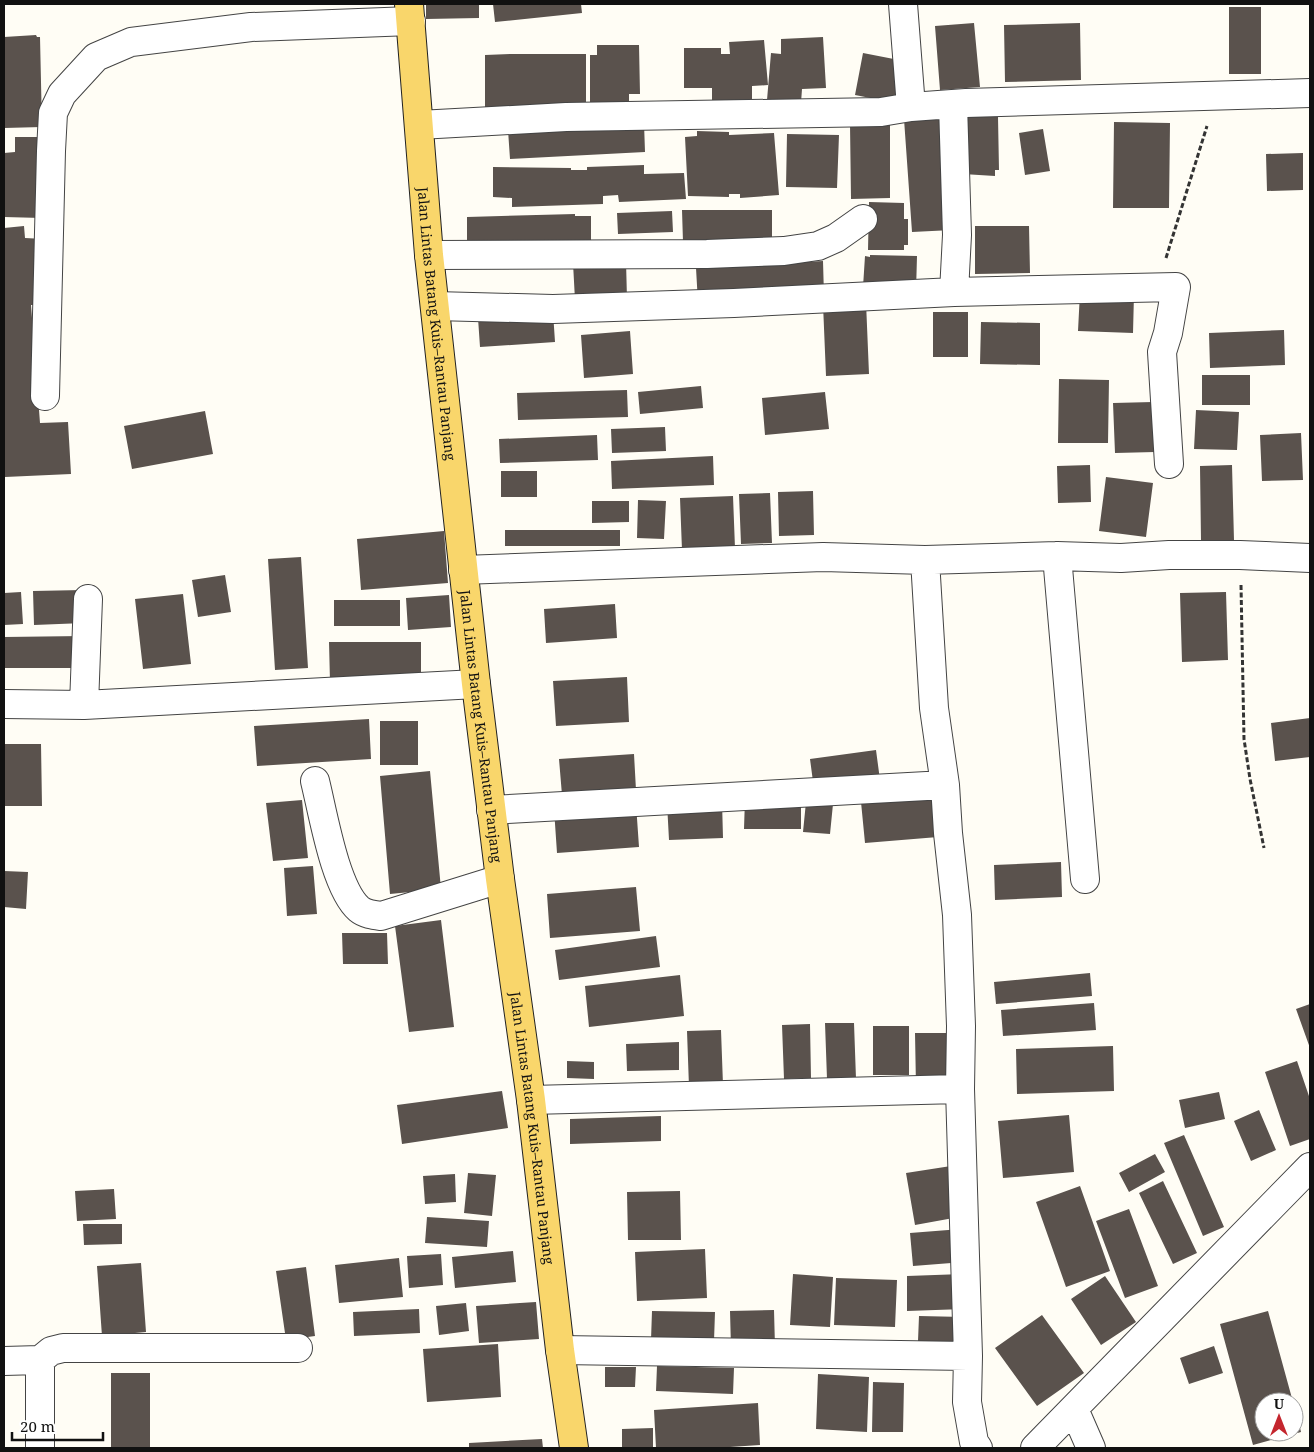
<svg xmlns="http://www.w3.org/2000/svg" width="1314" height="1452" viewBox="0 0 1314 1452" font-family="'Noto Serif',serif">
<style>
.building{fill:#5a524d}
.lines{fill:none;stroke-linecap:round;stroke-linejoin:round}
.minor-casing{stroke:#444;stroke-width:30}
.major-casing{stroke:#222;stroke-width:30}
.path{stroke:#333;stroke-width:3;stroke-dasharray:5 2.5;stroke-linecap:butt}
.minor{stroke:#fff;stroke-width:28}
.major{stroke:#f9d66b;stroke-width:28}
.labels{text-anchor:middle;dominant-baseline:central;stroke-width:5;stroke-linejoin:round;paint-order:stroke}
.street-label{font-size:14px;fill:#111;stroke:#fff}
</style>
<rect width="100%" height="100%" fill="#fffdf5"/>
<path class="building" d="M426,4H479V18L426,19Z
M493,4H581L582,13L495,22Z
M1229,7H1261V74H1229Z
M974,23L980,87L940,90L935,26Z
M1080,23L1081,80L1005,82L1004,25Z
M36,35L37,37H40L42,127L4,128V37Z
M823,37L826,88L802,89L801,103L767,100L771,53L781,54V39Z
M764,40L768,85L752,86V105H712V88H684V48H721V54H730L729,42Z
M597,45H639L640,94H629V103H590V55H597Z
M863,53L904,61L896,103L855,95Z
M511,54H586V105L485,108V55Z
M966,115L998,117L999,170H995V176L963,174Z
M949,117L952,230L912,232L904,119Z
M1114,122L1170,123L1169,208H1113Z
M644,123L645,152L510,159L508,130Z
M890,123V198L851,199L850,124Z
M1043,129L1050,171L1025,175L1019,133Z
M697,131L729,132V135L774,133L779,195L740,198V194H729V197L688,196L685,137L697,136Z
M787,134L839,135L837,188L786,187Z
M15,137H41L42,218L4,217V153L15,152Z
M1303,153V190L1267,191L1266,154Z
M644,165V174L684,173L686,199L619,202L618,195L603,196V204L512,207V198L493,197V167L571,168V170H587V167Z
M869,202L904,203V219H908V245H904V250H868Z
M682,210H772V241L683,242Z
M672,211L673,232L618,234L617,213Z
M575,214V216H591V243L500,250L499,241H467V217Z
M24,226L25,238L44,239L42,305H31L40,423L68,422L71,474L5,477L4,228Z
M975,226H1029L1030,273L975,274Z
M870,255L917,256L916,292L863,287L865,256L870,257Z
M626,261L627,299L575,300L573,263Z
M823,261L824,296L698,303L696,268Z
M1080,292L1134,294L1133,333L1078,331Z
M866,302L869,374L826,376L823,304Z
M553,312L555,342L480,347L478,318Z
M933,312H968V357H933Z
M981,322L1040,323V365L980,364Z
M1284,330L1285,365L1210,368L1209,333Z
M630,331L633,374L584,378L581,335Z
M1202,375H1250V405H1202Z
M1059,379L1109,380L1108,443H1058Z
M701,386L703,408L640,414L638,392Z
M627,390L628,417L518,420L517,393Z
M825,392L829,429L765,435L762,398Z
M1153,402L1155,452L1115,453L1113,403Z
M1196,410L1239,412L1237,450L1194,449Z
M205,411L213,454L132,469L124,426Z
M665,427L666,451L612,453L611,429Z
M1301,433L1303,480L1262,481L1260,435Z
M597,435L598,460L500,463L499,439Z
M713,456L714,485L612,489L611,461Z
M1090,465L1091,502L1058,503L1057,466Z
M1232,465L1234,540H1201L1200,466Z
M501,471H537V497H501Z
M1106,477L1153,483L1146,537L1099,531Z
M813,491L814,535L779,536L778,492Z
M770,493L772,543L741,544L739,494Z
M733,496L735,548L682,550L680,498Z
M638,500L666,501L664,539L637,538Z
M592,501H629V522L592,523Z
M505,530H620V546H505Z
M444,531L448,583L361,590L357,539Z
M301,557L308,668L275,670L268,559Z
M225,575L231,612L198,617L192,580Z
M83,590L84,623L34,625L33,591Z
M21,592L23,624L4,625V593Z
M1226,592L1228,660L1182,662L1180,593Z
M183,594L191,664L143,669L135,599Z
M449,595L451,627L408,630L406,598Z
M334,600H400V626H334Z
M615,604L617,638L546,643L544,609Z
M83,636V668H4V637Z
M329,642H421V682H330Z
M627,677L629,722L556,726L553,681Z
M1310,718V757L1275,761L1271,723Z
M369,719L371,759L257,766L254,726Z
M380,721H418V765H380Z
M4,744H41L42,806H4Z
M876,750L880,780L814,789L810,759Z
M634,754L636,790L562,795L559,759Z
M430,771L441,889L390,894L380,776Z
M935,796L938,837L865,843L861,802Z
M745,798H801V829H744Z
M302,800L308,858L273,861L266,803Z
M722,801L723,838L669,840L667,803Z
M806,802L833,804L830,834L803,832Z
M636,804L639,847L557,853L554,809Z
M1061,862L1062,897L995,900L994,865Z
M313,866L317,914L287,916L284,868Z
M4,871L28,872L26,909L4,907Z
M636,887L640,931L550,938L547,894Z
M441,920L454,1027L409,1032L395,926Z
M342,933H387L388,964H343Z
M656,936L660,967L559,980L555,950Z
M1090,973L1092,996L996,1004L994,982Z
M680,975L684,1016L589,1027L585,986Z
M1094,1003L1096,1030L1003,1036L1001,1010Z
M1310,1004V1048L1296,1009Z
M825,1023H854L856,1079H827Z
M810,1024L811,1078L784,1079L782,1025Z
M873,1026H909V1075H873Z
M721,1030L723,1085L689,1087L687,1031Z
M915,1033H956L957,1086L916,1087Z
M679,1042V1070L627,1071L626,1044Z
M1113,1046L1114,1091L1017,1094L1016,1049Z
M567,1061L594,1062V1079L567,1078Z
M1297,1061L1310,1099V1139L1290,1146L1265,1072Z
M502,1091L508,1128L402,1144L397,1105Z
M1219,1092L1225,1119L1185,1128L1179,1100Z
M1259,1110L1276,1150L1251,1161L1234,1121Z
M1069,1115L1074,1172L1003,1178L998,1121Z
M661,1116V1141L570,1144V1119Z
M1184,1135L1224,1227L1203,1236L1164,1143Z
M1155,1154L1165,1172L1129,1192L1119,1173Z
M951,1166L959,1217L915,1225L906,1173Z
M468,1173L496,1175L492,1216L464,1213Z
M455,1174L456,1202L425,1204L423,1176Z
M1163,1181L1197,1253L1173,1264L1139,1193Z
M1080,1186L1110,1271L1066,1287L1036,1202Z
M114,1189L116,1219L77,1221L75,1191Z
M680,1191L681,1240H628L627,1192Z
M1129,1209L1158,1286L1125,1298L1096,1221Z
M427,1217L489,1221L487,1247L425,1243Z
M83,1224H122V1244L84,1245Z
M961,1229L964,1262L913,1266L910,1233Z
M705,1249L707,1298L637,1301L635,1252Z
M513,1251L516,1282L455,1288L452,1257Z
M441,1254L443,1285L409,1288L407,1256Z
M399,1258L403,1297L339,1303L335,1265Z
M141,1263L146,1332L102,1336L97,1266Z
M306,1267L315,1336L286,1340L276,1271Z
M793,1274L833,1277L830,1327L790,1325Z
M963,1274L964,1309L907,1311V1276Z
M1105,1276L1136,1322L1101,1345L1071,1299Z
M836,1278L897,1280L895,1327L834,1325Z
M536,1302L539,1339L479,1343L476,1306Z
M466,1303L469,1331L439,1335L436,1306Z
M419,1309L420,1333L354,1336L353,1312Z
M774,1310L775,1347L731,1348L730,1311Z
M652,1311L715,1312L714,1341L651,1340Z
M1268,1311L1293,1402H1264V1432H1294L1295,1407L1301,1432L1253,1445L1220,1324Z
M1042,1315L1084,1373L1037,1406L995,1348Z
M919,1316L964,1317V1341H918Z
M498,1344L501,1397L427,1402L423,1349Z
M1214,1346L1223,1373L1189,1384L1180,1358Z
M657,1366L734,1368L733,1394L656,1391Z
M605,1367H636L635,1387H605Z
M111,1373H150V1448H111Z
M818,1374L869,1377L867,1432L816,1429Z
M873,1382L904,1383L903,1432H872Z
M758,1403L760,1445L715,1448H656L654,1410Z
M653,1428V1448H622V1429Z
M542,1439L543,1448H469V1443Z"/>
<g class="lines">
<defs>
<path id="minor" d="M903,4L911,107L966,103L1310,93
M953,104L957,235L954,292
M419,125L566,117L881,112L911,107
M429,255L707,254L784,251L818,246L836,238L863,219
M435,306L553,309L734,303L954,292L1176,287L1168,333L1162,352L1169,464
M45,396L51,151L53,113L62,94L96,57L131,42L251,27L411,21
M1057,556L1085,879
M925,560L934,708L945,785L948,833L957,915L961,1026L960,1089L968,1356L967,1402L974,1442L978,1448
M463,570L823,557L925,560L1057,556L1121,558L1169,555H1240L1310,558
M4,704L84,705L476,684
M84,705L88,599
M315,781C323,813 335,888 359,909C365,914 373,915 381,916L500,879
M491,810L945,785
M531,1100L960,1089
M560,1350L968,1356
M40,1360V1448
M4,1361L40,1360L51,1351L63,1348H298
M1074,1409L1091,1448
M1035,1448L1310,1167"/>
<g id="major">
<path id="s1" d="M409,4L429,255L476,684L500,879L531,1100L560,1350L574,1448"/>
</g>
</defs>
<use href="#minor" class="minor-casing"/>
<use href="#major" class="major-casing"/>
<path class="path" d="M1166,258L1207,126
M1241,585L1244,739L1250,779L1264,848"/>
<use href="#minor" class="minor"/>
<use href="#major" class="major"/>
</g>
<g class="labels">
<g class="street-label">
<text stroke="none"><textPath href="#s1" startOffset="321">Jalan Lintas Batang Kuis–Rantau Panjang</textPath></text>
<text stroke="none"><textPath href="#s1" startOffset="726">Jalan Lintas Batang Kuis–Rantau Panjang</textPath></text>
<text stroke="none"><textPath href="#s1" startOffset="1131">Jalan Lintas Batang Kuis–Rantau Panjang</textPath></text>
</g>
</g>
<rect width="1314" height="1452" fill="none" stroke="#111111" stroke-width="10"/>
<g transform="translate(1279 1417)"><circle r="24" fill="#ffffff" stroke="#a0a0a0"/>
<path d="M0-4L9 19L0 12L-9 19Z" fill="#c4262e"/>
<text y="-8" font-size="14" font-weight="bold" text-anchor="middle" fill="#111111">U</text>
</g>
<path d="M12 1432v8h91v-8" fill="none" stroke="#111111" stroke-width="2.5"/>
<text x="20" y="1432" font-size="15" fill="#111111" stroke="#ffffff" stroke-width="4" paint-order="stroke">20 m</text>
</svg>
